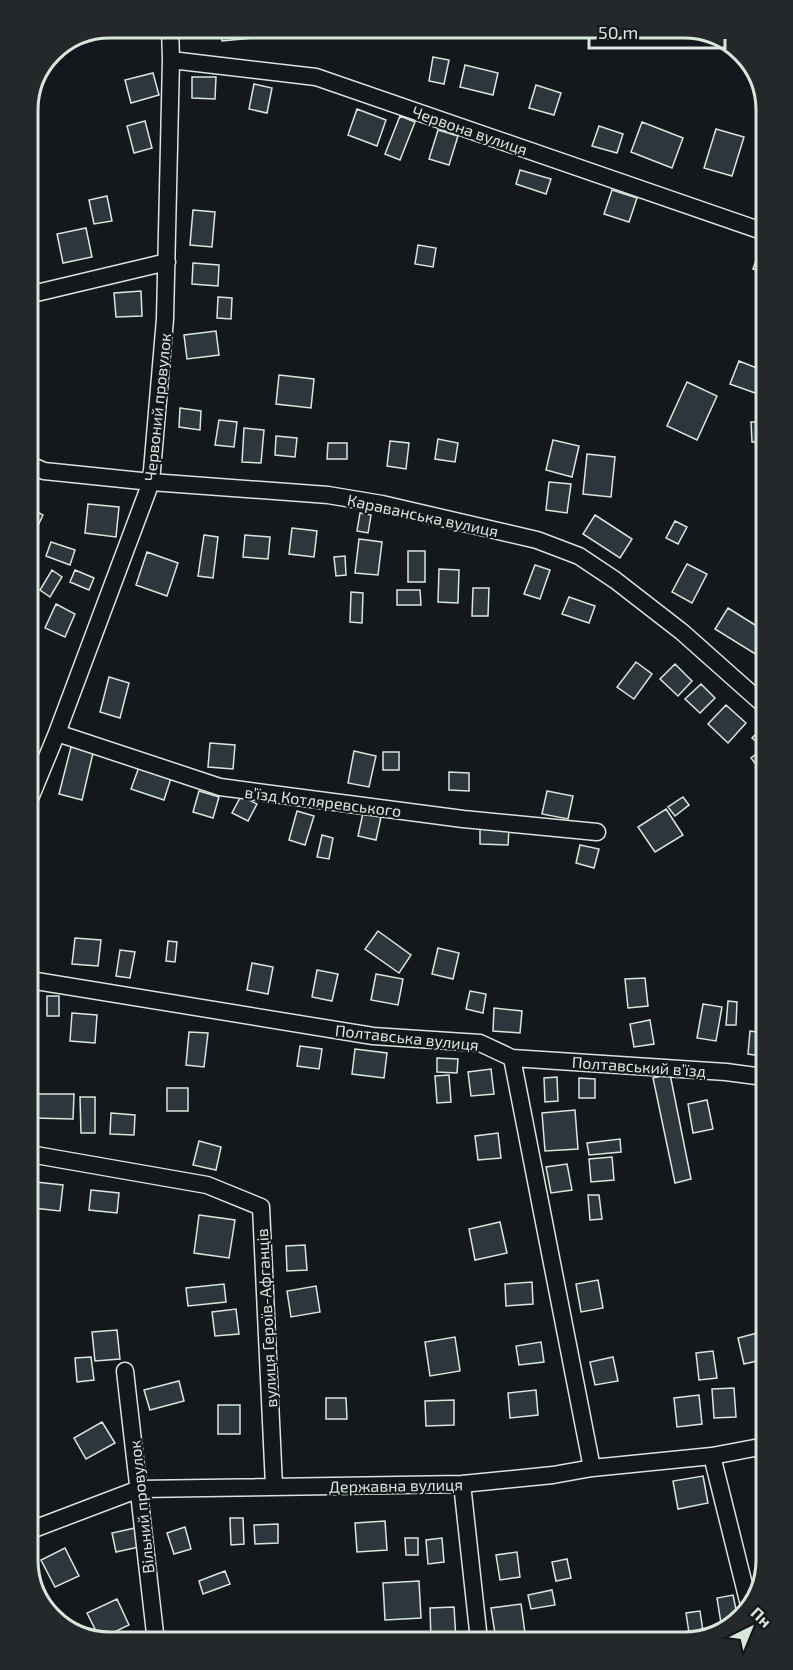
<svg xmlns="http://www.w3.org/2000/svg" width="793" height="1670" viewBox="0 0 793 1670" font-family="'Exo 2',sans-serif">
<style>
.building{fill:#2c363c;stroke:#d8e6dc;stroke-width:1.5}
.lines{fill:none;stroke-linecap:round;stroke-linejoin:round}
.minor-casing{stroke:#d8e6dc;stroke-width:19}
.minor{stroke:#14181c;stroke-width:16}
.labels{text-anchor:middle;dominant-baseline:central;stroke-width:4.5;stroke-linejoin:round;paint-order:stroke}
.street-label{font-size:16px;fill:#d8e6dc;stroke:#14181c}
.rim{fill:none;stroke:#d8e6dc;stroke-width:3}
</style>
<rect width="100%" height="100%" fill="#14181c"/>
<path class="building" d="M221,27H252L253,38L222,41Z
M433,57L449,60L444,84L429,81Z
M465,65L498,73L493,95L460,87Z
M153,73L159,95L131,103L125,80Z
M192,77H216L215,99L192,98Z
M254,84L272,88L267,113L249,109Z
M536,85L561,93L554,115L529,108Z
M357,109L386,120L377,146L348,135Z
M400,116L415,122L400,160L385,154Z
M145,121L152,148L134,153L127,126Z
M642,122L683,138L672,168L631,152Z
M599,126L623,134L617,153L592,146Z
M716,129L744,137L732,176L704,168Z
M438,130L458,136L449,165L429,159Z
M520,170L551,179L546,194L516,184Z
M612,190L637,198L629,222L604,214Z
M107,196L112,221L94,224L89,200Z
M193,210L215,212L212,247L190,245Z
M86,228L92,257L63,263L57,234Z
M418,245L436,248L433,267L415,264Z
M761,246H762V272L753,269Z
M193,263L219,265L218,286L192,284Z
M141,291L142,316L116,317L114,293Z
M218,297L232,298L231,319L217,318Z
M216,331L219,355L187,359L184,335Z
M739,361L762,370V384L758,394L730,384Z
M279,375L314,379L311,408L276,404Z
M687,382L717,396L697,440L667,426Z
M28,400L33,402L28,424Z
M180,408L201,411L200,430L179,427Z
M219,420L237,422L234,447L215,445Z
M751,422H763V442H752Z
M244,428L264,430L261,463L242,462Z
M276,436L297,438L295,457L275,455Z
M438,439L458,443L455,462L435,459Z
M553,440L579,446L572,477L546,470Z
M390,441L409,443L406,469L387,466Z
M328,443H347V459H327Z
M587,454L615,457L611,497L583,494Z
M549,482L571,484L567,513L546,510Z
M88,504L119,507L116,537L85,533Z
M30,508L43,515L31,540L28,539Z
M360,513L371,515L368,533L357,531Z
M595,515L632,539L620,558L583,534Z
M675,521L687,527L678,544L666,538Z
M292,528L317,531L314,557L289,554Z
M204,535L218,537L213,578L198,576Z
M245,535L270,537L268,559L243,557Z
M359,539L382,542L378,575L355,573Z
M51,542L75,550L70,565L46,556Z
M408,551H425V582H408Z
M147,552L178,563L167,596L136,585Z
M345,556L346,575L336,576L334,557Z
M687,564L707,574L692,603L672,592Z
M535,565L550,570L540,599L524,594Z
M439,569L459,570L458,603L438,602Z
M52,570L62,577L50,597L40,590Z
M75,570L94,578L89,590L70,582Z
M473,588H489L488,616H472Z
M397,590H420L421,605H397Z
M351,592L363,593L362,623L350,622Z
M569,597L595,606L589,623L562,614Z
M56,604L75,614L65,637L45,628Z
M728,608L763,630V646L757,655L715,629Z
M636,662L652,674L634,699L617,687Z
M675,664L692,681L678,696L660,679Z
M29,676L38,680L29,702Z
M109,677L129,683L120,718L100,712Z
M701,684L715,698L700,713L685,699Z
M726,705L746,723L728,743L708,724Z
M763,727V741L760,745L752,738Z
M210,743L235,745L233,769L208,767Z
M71,747L93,753L82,800L59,794Z
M763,749L764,775L751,758Z
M354,751L376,756L369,787L348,783Z
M383,752H399V770H383Z
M139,767L171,778L164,800L131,789Z
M449,772L469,773V791L449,790Z
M199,791L219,797L213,818L193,812Z
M547,791L573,796L568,819L542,814Z
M241,796L257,804L248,821L232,813Z
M683,797L689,805L675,816L668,807Z
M666,809L683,835L655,852L638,827Z
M297,811L314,816L305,845L289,840Z
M363,813L381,817L376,840L358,836Z
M480,828L509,829L508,845L480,844Z
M322,835L333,838L329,859L317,857Z
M580,845L599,849L594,868L576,863Z
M378,931L411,955L399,973L365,949Z
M75,938L101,940L98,966L72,964Z
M168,941L177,942L175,962L166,961Z
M438,948L459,953L453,979L432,974Z
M120,950L135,952L130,978L116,976Z
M252,963L273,967L268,994L247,990Z
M317,970L338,974L332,1001L312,997Z
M376,974L403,979L398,1005L371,1000Z
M645,978L648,1006L628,1008L625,979Z
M470,991L486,994L483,1013L466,1009Z
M47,996H59V1016H47Z
M728,1001L737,1002L736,1025H726Z
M30,1003L37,1004L34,1031L30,1030Z
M703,1004L722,1007L716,1041L697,1038Z
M494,1008L522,1011L520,1033L493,1031Z
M72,1013L97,1015L95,1043L70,1041Z
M650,1020L654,1044L634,1047L630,1024Z
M750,1031L764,1033L761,1056L748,1054Z
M189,1032L208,1033L204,1067L186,1065Z
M300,1046L322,1049L319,1069L297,1066Z
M355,1049L387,1053L384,1078L352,1074Z
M437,1058L458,1059L457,1073L437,1072Z
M491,1069L494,1094L471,1096L468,1072Z
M670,1074L691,1179L675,1183L653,1078Z
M449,1075L451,1102L437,1103L435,1076Z
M557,1077L558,1101L545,1102L544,1078Z
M579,1078L595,1079V1098H579Z
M167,1088H188V1111H167Z
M34,1094H74L73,1119L33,1118Z
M80,1097H95V1133H81Z
M707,1100L713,1129L693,1133L688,1104Z
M575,1110L578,1149L545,1151L542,1113Z
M111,1113L135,1115L134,1135L110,1134Z
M498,1133L501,1158L478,1160L475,1136Z
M620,1139L621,1152L589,1155L587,1143Z
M199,1141L221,1147L216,1170L193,1165Z
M612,1157L614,1180L591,1182L589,1159Z
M567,1164L572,1190L551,1193L546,1167Z
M36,1182L63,1185L60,1211L33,1208Z
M91,1190L119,1193L117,1213L89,1210Z
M588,1195H599L602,1219L590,1220Z
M199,1215L235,1220L229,1258L194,1253Z
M500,1222L507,1253L475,1260L469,1229Z
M305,1245L307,1270L287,1271L286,1246Z
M598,1280L603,1308L581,1312L576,1284Z
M532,1282L533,1304L506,1306L505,1284Z
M224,1284L226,1302L188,1306L186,1288Z
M316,1286L320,1312L291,1317L287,1291Z
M236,1309L239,1334L215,1336L212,1312Z
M117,1330L120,1359L95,1361L92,1332Z
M761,1332L765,1351V1359L744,1364L738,1338Z
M455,1337L460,1371L430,1376L425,1342Z
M541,1342L544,1362L519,1365L516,1346Z
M713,1351L717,1378L699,1380L696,1353Z
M91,1357L94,1380L77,1382L75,1358Z
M613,1357L618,1381L595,1385L590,1362Z
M179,1381L184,1401L150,1410L144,1390Z
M734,1388L736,1417L714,1418L712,1389Z
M536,1390L538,1415L510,1418L508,1393Z
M699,1395L702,1424L677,1427L674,1398Z
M326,1398H346L347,1419H326Z
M454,1400V1425L426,1426L425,1401Z
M218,1405H240V1434H218Z
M102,1422L115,1443L86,1459L74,1438Z
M703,1476L708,1503L678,1509L673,1481Z
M230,1518H243L244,1544L231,1545Z
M385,1521L387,1550L357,1552L355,1523Z
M278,1524V1543L255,1544L254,1525Z
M185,1527L191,1549L174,1554L167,1533Z
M135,1528L139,1547L116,1552L112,1533Z
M405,1538H418V1555H406Z
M442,1538L444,1562L428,1564L426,1540Z
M65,1548L79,1576L55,1587L41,1560Z
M517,1552L520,1577L500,1580L496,1555Z
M567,1559L571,1578L556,1581L552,1562Z
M225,1571L230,1584L203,1594L199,1581Z
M419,1581L421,1618L385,1620L383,1583Z
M552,1590L555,1605L531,1609L528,1595Z
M733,1595L738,1619L721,1623L717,1598Z
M117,1599L129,1625L100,1639L87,1613Z
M521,1604L526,1640H496L491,1608Z
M454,1607L456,1640H431L430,1608Z
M700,1611L704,1638L690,1639L686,1613Z"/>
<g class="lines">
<defs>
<path id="minor" d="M171,60L316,77L762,231
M28,295L167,262
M28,464L44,471L151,482L328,495L382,504L537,540L579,556L615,580L682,632L763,704
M57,733L220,787L463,819L597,832
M29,801L57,733L151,482L165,319L171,60L170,27
M30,980L373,1036L480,1043L512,1058L592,1468
M512,1058L726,1072L764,1077
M30,1154L207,1185L261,1207L274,1486
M125,1371L156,1642
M712,1456L750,1609
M462,1484L479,1640
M31,1530L139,1489L462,1484L553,1475L592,1468L712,1456L765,1446"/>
</defs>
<use href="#minor" class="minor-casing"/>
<use href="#minor" class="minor"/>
</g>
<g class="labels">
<g class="street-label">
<text transform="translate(470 130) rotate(19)">Червона вулиця</text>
<text transform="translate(157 407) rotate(-84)">Червоний провулок</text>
<text transform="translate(423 515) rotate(12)">Караванська вулиця</text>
<text transform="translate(323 801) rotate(7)">в’їзд Котляревського</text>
<text transform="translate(407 1037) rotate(6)">Полтавська вулиця</text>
<text transform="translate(639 1066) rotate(4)">Полтавський в’їзд</text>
<text transform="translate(266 1318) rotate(-93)">вулиця Героїв-Афганців</text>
<text transform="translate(396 1485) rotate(-1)">Державна вулиця</text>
<text transform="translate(141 1507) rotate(-96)">Вільний провулок</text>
</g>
</g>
<path d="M0 0H793V1670H0ZM110 38H684A72 72 0 0 1 756 110V1560A72 72 0 0 1 684 1632H110A72 72 0 0 1 38 1560V110A72 72 0 0 1 110 38Z" fill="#24282b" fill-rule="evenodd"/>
<path class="rim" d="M110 38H684A72 72 0 0 1 756 110V1560A72 72 0 0 1 684 1632H110A72 72 0 0 1 38 1560V110A72 72 0 0 1 110 38Z"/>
<g transform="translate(751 1628) rotate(43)" stroke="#14181c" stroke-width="4.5" paint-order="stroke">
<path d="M0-4.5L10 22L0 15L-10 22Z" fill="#d8e6dc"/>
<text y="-9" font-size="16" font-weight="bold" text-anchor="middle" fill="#d8e6dc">Пн</text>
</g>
<path d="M589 39v9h136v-9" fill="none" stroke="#d8e6dc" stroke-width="3"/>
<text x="598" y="39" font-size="18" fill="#d8e6dc" stroke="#14181c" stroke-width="4.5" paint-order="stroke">50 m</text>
</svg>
